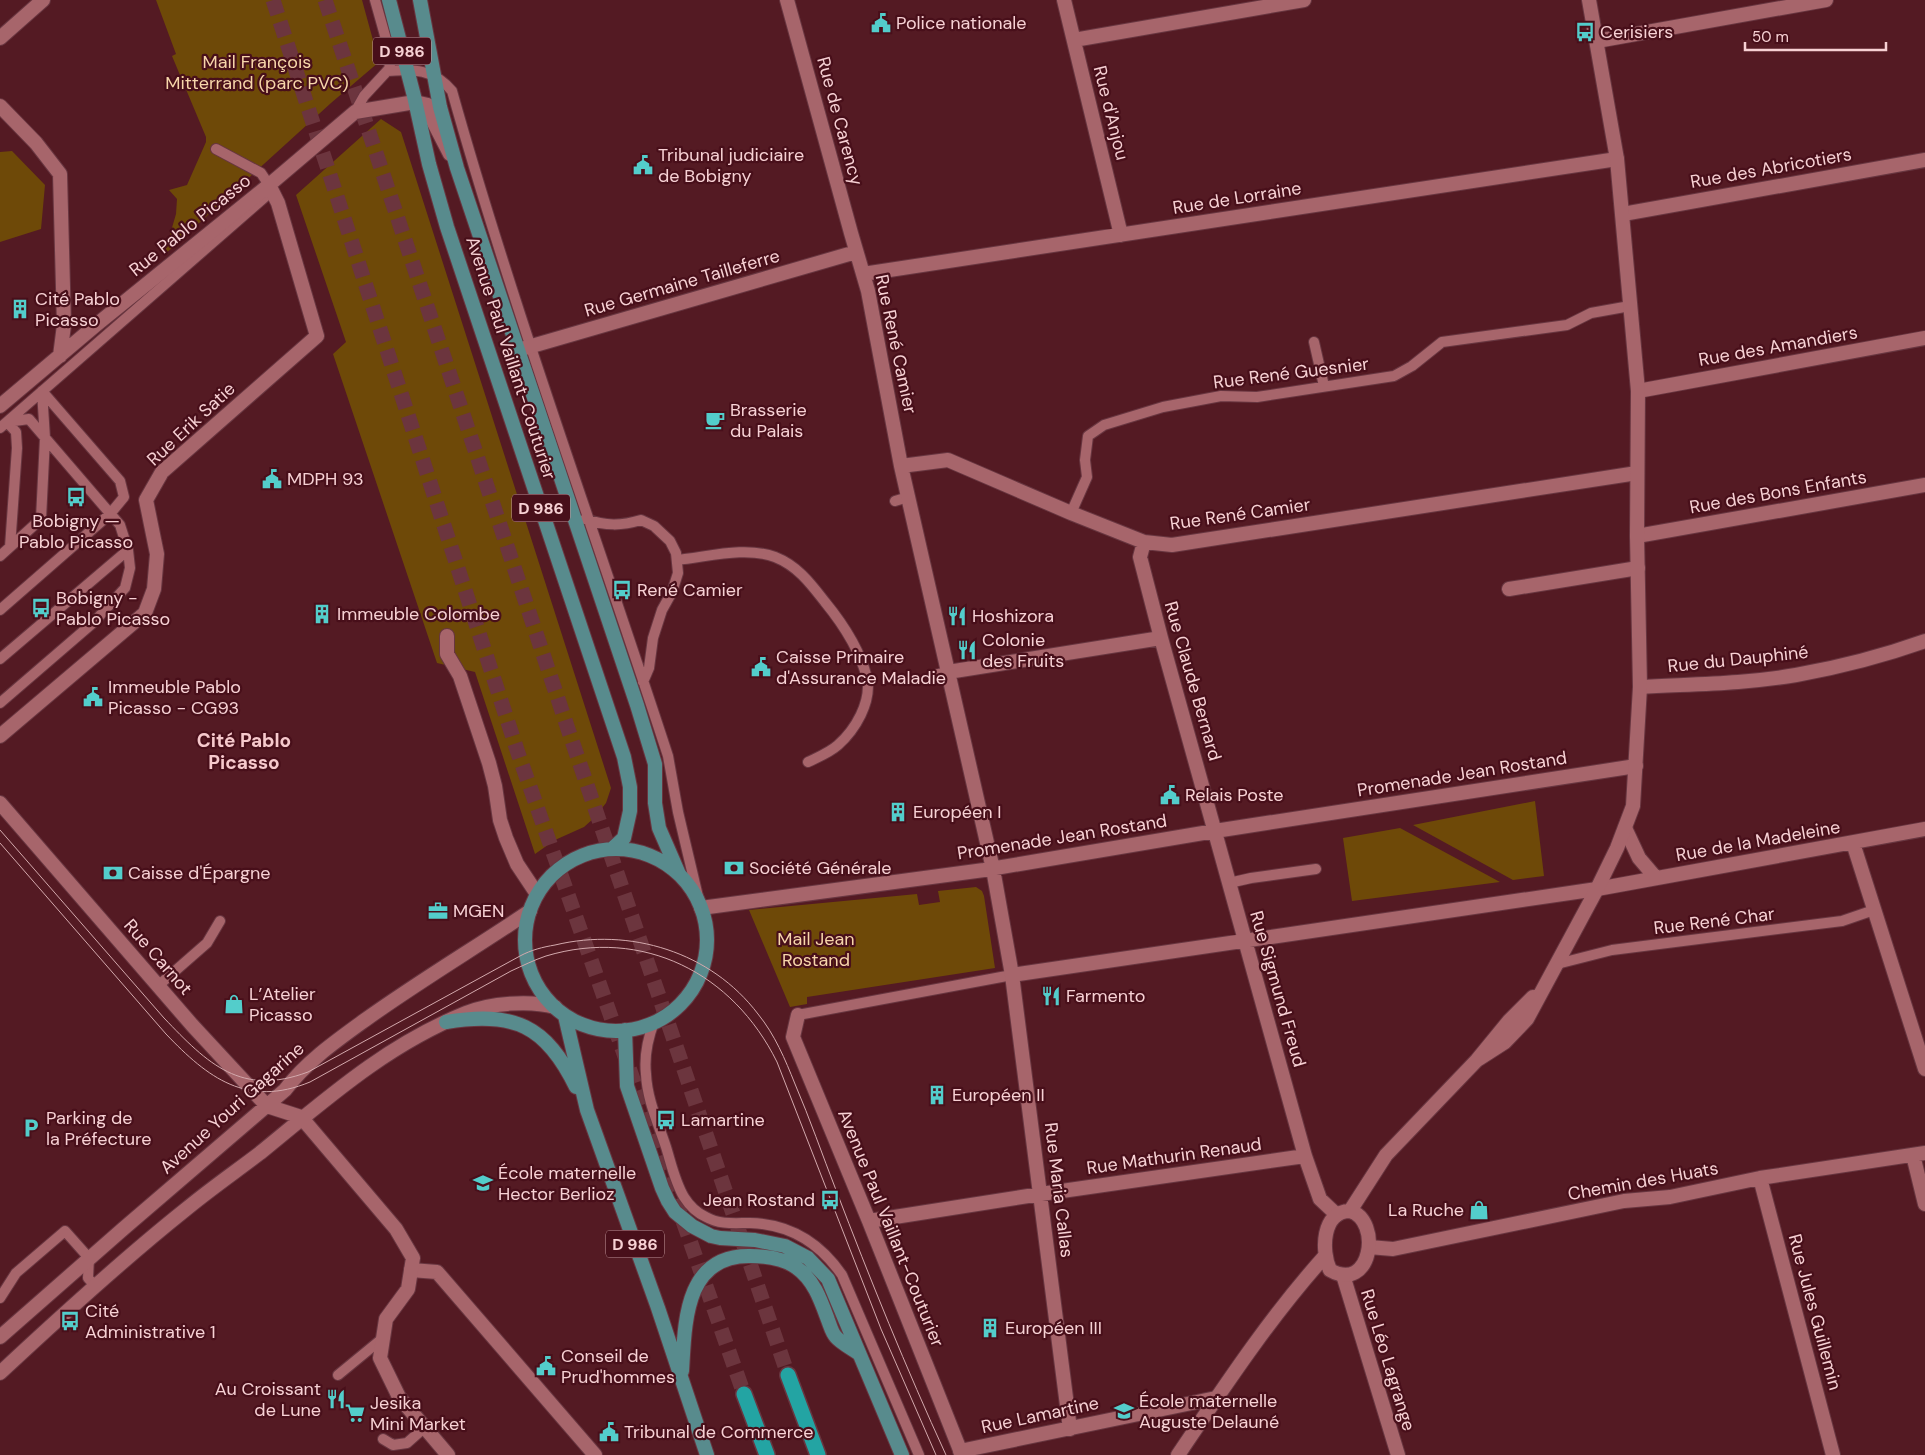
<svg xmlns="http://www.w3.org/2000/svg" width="1925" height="1455" viewBox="0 0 1925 1455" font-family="'DM Sans',sans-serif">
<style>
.green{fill:#6e4908}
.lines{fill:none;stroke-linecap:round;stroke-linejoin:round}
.motorway-tunnel{stroke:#6c353e;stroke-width:15;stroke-dasharray:15 8;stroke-linecap:butt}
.service-casing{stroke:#683640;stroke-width:12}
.pedestrian-casing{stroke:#683640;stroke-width:16}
.minor-casing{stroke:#683640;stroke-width:16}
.tertiary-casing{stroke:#683640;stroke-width:16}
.primary-casing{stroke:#683640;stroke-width:16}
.motorway-casing{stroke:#683640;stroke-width:18}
.service{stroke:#a7656b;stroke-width:10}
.pedestrian{stroke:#a7656b;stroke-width:14}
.minor{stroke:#a7656b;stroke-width:14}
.tertiary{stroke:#a7656b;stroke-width:14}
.primary{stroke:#588b8d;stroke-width:14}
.motorway{stroke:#23a4a3;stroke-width:15}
.tram{stroke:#d3a9ad;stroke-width:1}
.labels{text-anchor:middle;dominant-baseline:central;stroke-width:4.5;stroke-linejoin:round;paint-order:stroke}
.shield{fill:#480f1a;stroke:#c2979c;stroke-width:1}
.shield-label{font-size:16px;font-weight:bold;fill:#f7d1d4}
.poi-label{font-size:18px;fill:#f7d1d4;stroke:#480f1a;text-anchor:start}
.park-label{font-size:18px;fill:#f7d6aa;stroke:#480f1a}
.street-label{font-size:18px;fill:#f7d1d4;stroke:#480f1a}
.neighbourhood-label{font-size:19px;font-weight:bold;fill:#f6c9cc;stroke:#480f1a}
</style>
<rect width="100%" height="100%" fill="#541a23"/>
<path class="green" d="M156,0H362L379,62L331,103L164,255L176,214L177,199L169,190L187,185L206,142V137L172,56L176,54Z
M381,119L401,132L611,788L606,803L594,818L584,827L555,840L535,854L475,672L437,663L333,354L346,342L296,195Z
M12,151L45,185L41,229L0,242V152Z
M1535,801L1544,876L1513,880L1413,825Z
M1400,828L1500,882L1352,901L1343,838Z
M976,887L982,891L984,896L995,968L807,997V1004L790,1007L749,910L917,894L919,905L940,902L938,891Z"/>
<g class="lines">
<path class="motorway-tunnel" d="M273,0L518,753L744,1394
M325,0L568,729L788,1375"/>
<defs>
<path id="service" d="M387,71C414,69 434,69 452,91C515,315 596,535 668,756L678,812L700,905
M355,112L364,96L389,69L391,57L375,0
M1314,342L1324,386
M7,422L16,432L17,448L10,547
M0,428L265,197L269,185L261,173L216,149
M895,501L908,497
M1071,513L1087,477L1085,460L1088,436L1104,425L1163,407L1221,396L1257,397L1394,376L1412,366L1442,342L1567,325L1591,313L1630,306
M585,519C606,526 621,526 641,520L654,526L670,541L676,553L678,573L672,592L662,610L653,638L649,668L643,682
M0,556L41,519L45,438L42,391
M677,560C708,557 745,546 775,557C798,566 811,584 825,602C843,624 860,650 867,678C872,702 855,730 838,745C829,753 818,757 808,762
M0,610L110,514L124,497L120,481L42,391
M0,659L128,550
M934,675L948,672
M0,703L94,622L125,588L130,568L128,550L120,525L29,419L7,422
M1229,883L1251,878L1316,869
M1557,964L1612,950L1842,921L1874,910
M159,985L207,943L220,921
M798,1015L1012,975
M654,1022C648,1038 644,1056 646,1074C647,1099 658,1123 666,1147C671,1163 675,1182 684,1197C689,1205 697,1213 706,1217C720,1225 735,1223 750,1223C790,1224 820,1243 842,1275L919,1455
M0,1298L16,1273L65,1231L89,1258L88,1278L96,1287
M338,1375L383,1338
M383,1439L393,1445L407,1443L425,1427"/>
<path id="pedestrian" d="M411,1270L437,1272L595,1455"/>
<path id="minor" d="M787,0L851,233L868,291L901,466L948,460L1071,513L1144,542L1172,545L1637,473
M1064,0L1121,235
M0,38L43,0
M1074,40L1304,0
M1597,41L1826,0
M0,106L36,143L60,174L64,325L60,356
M1623,214L1925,160
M863,274L1617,159
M518,350L856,252
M1638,391L1925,338
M0,406L96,325L269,185L355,112L415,102L428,105L433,121L450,154
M901,466L993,869L1012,975L1070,1429
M1637,536L1925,485
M1144,542L1140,557L1161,638L1305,1156L1320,1199L1337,1215
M1509,589L1638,568
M447,636V654L460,676L489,763L495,786L500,820L506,838L517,864L537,894
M948,672L1161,638
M1640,687C1692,684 1745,684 1796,675C1840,667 1883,656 1925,641
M0,736L145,613L154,589L157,554L146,500L162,472L317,336L278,203L269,185
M0,803L192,1025L267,1106L301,1117
M1625,828L1639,858L1656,878
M1853,843L1925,1069
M701,908L984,870L1215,831L1636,766
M1012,975L1597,889L1925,829
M798,1015L793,1037L869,1221L962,1455
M301,1117L396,1229L413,1258L408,1289L386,1319L380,1358L399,1397L448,1455
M1913,1155L1925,1204
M1760,1178L1833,1455
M869,1221L1041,1194L1305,1156
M1369,1247L1393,1249L1624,1201L1670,1197L1760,1178L1925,1153
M1343,1275L1398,1455
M0,1337L123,1229L285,1090C306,1062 336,1041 365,1020C418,982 475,948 530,911
M0,1373C60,1317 121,1261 185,1210C209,1190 235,1172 260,1153C325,1100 386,1045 466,1013C490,1003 530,1000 555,1007
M960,1451L1216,1398"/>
<path id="tertiary" d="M1477,1060L1505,1042L1527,1019L1597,889L1617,848L1633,806L1640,687L1637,536L1638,391L1617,159L1589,0
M1350,1211L1386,1155L1477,1060L1509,1021L1533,997
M1350,1211C1382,1220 1372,1294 1330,1270C1321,1251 1322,1211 1350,1211Z
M1178,1455C1224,1387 1270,1317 1325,1256"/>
<path id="primary" d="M389,0L414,96L429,164L447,227L624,757L630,787V811L624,838L612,849
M420,0L440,107L457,168L637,705L655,764V803L659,828L679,874
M525 940a91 91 0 1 1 182 0a91 91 0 1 1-182 0Z
M565,1016L587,1110L658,1308L707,1455
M446,1022C514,1011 546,1025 576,1087
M625,1030L627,1086L662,1188L668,1201L675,1212L692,1226L711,1236L720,1238L755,1240L785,1246L808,1258L828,1279L902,1455
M682,1371C685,1324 684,1255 750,1256C766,1256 784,1258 797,1268C814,1280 821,1301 828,1320C830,1325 832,1333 836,1337C841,1343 851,1348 858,1353"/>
<path id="motorway" d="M788,1375L818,1455
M744,1394L767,1455"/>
</defs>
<use href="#service" class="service-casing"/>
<use href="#pedestrian" class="pedestrian-casing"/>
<use href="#minor" class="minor-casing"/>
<use href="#tertiary" class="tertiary-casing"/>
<use href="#primary" class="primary-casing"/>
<use href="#motorway" class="motorway-casing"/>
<use href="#service" class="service"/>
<use href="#pedestrian" class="pedestrian"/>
<use href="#minor" class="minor"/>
<use href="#tertiary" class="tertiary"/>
<use href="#primary" class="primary"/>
<use href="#motorway" class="motorway"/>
<path class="tram" d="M0,830L164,1018C208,1064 241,1097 308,1072L520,956C531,950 543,947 555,945C630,927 711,952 758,1014C775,1035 785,1059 795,1084C810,1119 822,1154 836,1190C870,1279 906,1368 946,1455
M0,843L166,1034C208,1078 247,1108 310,1082L511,971C522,966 534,960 546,956C643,927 733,973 777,1062L881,1329L936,1455"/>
</g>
<defs>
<symbol id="civic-bare" viewBox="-9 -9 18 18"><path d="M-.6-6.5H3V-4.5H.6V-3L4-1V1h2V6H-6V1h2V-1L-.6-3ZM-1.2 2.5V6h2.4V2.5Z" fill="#53cdcb" stroke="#480f1a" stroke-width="2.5" paint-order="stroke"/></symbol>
<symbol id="bus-bare" viewBox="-9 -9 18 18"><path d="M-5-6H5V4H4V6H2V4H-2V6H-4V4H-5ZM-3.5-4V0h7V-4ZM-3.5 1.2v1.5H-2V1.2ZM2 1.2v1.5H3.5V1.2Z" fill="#53cdcb" stroke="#480f1a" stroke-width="2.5" paint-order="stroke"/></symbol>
<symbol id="building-bare" viewBox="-9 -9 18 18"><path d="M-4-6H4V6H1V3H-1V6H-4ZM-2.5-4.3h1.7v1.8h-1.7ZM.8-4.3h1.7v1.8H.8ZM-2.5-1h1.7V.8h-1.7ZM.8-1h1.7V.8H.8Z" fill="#53cdcb" stroke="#480f1a" stroke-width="2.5" paint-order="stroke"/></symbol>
<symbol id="cafe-bare" viewBox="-9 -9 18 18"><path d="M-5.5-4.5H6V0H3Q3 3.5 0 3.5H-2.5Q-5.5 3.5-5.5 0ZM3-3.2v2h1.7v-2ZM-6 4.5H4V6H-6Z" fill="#53cdcb" stroke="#480f1a" stroke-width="2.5" paint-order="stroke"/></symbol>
<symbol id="restaurant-bare" viewBox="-9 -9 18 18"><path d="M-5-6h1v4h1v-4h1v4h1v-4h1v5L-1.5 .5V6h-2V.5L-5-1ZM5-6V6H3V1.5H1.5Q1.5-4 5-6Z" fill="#53cdcb" stroke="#480f1a" stroke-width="2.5" paint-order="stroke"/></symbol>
<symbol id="bank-bare" viewBox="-9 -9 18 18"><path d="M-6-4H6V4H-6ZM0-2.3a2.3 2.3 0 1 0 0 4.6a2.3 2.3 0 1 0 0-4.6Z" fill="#53cdcb" stroke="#480f1a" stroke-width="2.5" paint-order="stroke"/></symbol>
<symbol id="office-bare" viewBox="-9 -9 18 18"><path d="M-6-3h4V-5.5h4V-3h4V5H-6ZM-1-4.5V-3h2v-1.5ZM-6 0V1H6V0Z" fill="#53cdcb" stroke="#480f1a" stroke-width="2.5" paint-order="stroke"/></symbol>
<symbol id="shop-bare" viewBox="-9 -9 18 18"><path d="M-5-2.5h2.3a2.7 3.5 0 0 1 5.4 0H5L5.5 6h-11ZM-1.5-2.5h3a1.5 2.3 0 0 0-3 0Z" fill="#53cdcb" stroke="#480f1a" stroke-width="2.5" paint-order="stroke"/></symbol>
<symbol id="parking-bare" viewBox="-9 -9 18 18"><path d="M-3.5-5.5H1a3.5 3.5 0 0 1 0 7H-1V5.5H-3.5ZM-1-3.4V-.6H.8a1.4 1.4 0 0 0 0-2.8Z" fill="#53cdcb" stroke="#480f1a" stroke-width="2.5" paint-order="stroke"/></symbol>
<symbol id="school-bare" viewBox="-9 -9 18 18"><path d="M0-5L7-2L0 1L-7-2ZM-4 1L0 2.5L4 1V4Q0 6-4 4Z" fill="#53cdcb" stroke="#480f1a" stroke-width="2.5" paint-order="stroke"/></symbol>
<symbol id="supermarket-bare" viewBox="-9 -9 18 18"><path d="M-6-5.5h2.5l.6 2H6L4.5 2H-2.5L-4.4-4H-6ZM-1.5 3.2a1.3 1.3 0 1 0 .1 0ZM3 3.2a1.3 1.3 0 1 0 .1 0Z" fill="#53cdcb" stroke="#480f1a" stroke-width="2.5" paint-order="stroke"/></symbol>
</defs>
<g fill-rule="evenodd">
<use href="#civic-bare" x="867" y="9" width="28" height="28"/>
<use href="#bus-bare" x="1571" y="18" width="28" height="28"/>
<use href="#civic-bare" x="629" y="151" width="28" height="28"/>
<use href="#building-bare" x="6" y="295" width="28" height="28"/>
<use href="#cafe-bare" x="701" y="406" width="28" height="28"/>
<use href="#civic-bare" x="258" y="465" width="28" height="28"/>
<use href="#bus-bare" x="62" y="483" width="28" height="28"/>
<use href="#bus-bare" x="608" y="576" width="28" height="28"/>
<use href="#bus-bare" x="27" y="594" width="28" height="28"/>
<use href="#building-bare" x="308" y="600" width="28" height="28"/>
<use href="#restaurant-bare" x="943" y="602" width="28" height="28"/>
<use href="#restaurant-bare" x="953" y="636" width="28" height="28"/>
<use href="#civic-bare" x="747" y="653" width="28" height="28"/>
<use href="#civic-bare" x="79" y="683" width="28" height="28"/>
<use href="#civic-bare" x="1156" y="781" width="28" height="28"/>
<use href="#building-bare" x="884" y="798" width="28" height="28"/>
<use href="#bank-bare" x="720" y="854" width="28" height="28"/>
<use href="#bank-bare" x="99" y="859" width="28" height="28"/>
<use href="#office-bare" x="424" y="897" width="28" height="28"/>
<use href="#restaurant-bare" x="1037" y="982" width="28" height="28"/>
<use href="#shop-bare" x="220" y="990" width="28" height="28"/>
<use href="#building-bare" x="923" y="1081" width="28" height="28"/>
<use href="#bus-bare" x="652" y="1106" width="28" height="28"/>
<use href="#parking-bare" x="17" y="1114" width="28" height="28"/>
<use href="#school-bare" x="469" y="1169" width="28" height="28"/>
<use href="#bus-bare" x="816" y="1186" width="28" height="28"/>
<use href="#shop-bare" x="1465" y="1196" width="28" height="28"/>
<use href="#bus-bare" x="56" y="1307" width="28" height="28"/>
<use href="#building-bare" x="976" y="1314" width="28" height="28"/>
<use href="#civic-bare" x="532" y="1352" width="28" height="28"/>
<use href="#restaurant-bare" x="322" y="1385" width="28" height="28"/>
<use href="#school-bare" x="1110" y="1397" width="28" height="28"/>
<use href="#supermarket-bare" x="341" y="1399" width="28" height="28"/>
<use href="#civic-bare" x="595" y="1418" width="28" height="28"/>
</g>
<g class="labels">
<g class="shield">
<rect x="373" y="37.5" width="58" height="27" rx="4"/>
<rect x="512" y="494.5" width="58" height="27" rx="4"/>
<rect x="606" y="1230.5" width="58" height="27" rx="4"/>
</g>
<g class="shield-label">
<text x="402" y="51">D 986</text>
<text x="541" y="508">D 986</text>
<text x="635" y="1244">D 986</text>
</g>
<g class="poi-label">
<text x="896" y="23">Police nationale</text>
<text x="1600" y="32">Cerisiers</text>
<text x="658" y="155">Tribunal judiciaire<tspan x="658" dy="21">de Bobigny</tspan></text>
<text x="35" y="299">Cité Pablo<tspan x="35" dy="21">Picasso</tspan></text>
<text x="730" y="410">Brasserie<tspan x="730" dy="21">du Palais</tspan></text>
<text x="287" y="479">MDPH 93</text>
<text x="76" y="521" text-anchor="middle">Bobigny —<tspan x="76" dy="21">Pablo Picasso</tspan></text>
<text x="637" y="590">René Camier</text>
<text x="56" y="598">Bobigny -<tspan x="56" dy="21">Pablo Picasso</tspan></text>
<text x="337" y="614">Immeuble Colombe</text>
<text x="972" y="616">Hoshizora</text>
<text x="982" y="640">Colonie<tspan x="982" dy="21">des Fruits</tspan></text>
<text x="776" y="657">Caisse Primaire<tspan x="776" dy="21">d'Assurance Maladie</tspan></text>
<text x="108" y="687">Immeuble Pablo<tspan x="108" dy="21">Picasso - CG93</tspan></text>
<text x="1185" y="795">Relais Poste</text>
<text x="913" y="812">Européen I</text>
<text x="749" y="868">Société Générale</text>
<text x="128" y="873">Caisse d'Épargne</text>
<text x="453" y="911">MGEN</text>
<text x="249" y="994">L’Atelier<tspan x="249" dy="21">Picasso</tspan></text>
<text x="1066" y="996">Farmento</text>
<text x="952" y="1095">Européen II</text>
<text x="46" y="1118">Parking de<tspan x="46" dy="21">la Préfecture</tspan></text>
<text x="681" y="1120">Lamartine</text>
<text x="498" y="1173">École maternelle<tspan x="498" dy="21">Hector Berlioz</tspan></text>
<text x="815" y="1200" text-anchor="end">Jean Rostand</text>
<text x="1464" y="1210" text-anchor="end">La Ruche</text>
<text x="85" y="1311">Cité<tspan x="85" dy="21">Administrative 1</tspan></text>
<text x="1005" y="1328">Européen III</text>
<text x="561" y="1356">Conseil de<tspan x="561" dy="21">Prud'hommes</tspan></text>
<text x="321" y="1389" text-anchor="end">Au Croissant<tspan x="321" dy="21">de Lune</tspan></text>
<text x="1139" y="1401">École maternelle<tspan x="1139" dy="21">Auguste Delauné</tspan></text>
<text x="370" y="1403">Jesika<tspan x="370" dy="21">Mini Market</tspan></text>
<text x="624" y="1432">Tribunal de Commerce</text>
</g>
<g class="park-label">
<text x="257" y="62">Mail François<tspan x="257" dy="21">Mitterrand (parc PVC)</tspan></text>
<text x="816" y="939">Mail Jean<tspan x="816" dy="21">Rostand</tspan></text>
</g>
<g class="street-label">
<text transform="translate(1111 113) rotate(76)">Rue d'Anjou</text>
<text transform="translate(840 121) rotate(75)">Rue de Carency</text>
<text transform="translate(1771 168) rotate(-10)">Rue des Abricotiers</text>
<text transform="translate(1237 198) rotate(-9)">Rue de Lorraine</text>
<text transform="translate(190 225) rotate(-39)">Rue Pablo Picasso</text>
<text transform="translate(682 283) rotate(-16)">Rue Germaine Tailleferre</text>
<text transform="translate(896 344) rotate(78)">Rue René Camier</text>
<text transform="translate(1778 346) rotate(-10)">Rue des Amandiers</text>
<text transform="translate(511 358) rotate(72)">Avenue Paul Vaillant-Couturier</text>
<text transform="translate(1291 373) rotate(-7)">Rue René Guesnier</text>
<text transform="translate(191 424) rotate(-43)">Rue Erik Satie</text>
<text transform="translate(1778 492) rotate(-10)">Rue des Bons Enfants</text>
<text transform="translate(1240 514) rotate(-8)">Rue René Camier</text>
<text transform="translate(1738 659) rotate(-6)">Rue du Dauphiné</text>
<text transform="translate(1193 681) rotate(74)">Rue Claude Bernard</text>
<text transform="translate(1462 774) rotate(-9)">Promenade Jean Rostand</text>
<text transform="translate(1062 837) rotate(-9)">Promenade Jean Rostand</text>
<text transform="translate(1758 841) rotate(-10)">Rue de la Madeleine</text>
<text transform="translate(1714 921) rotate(-7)">Rue René Char</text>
<text transform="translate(158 957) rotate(49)">Rue Carnot</text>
<text transform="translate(1278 989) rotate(74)">Rue Sigmund Freud</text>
<text transform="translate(232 1108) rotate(-42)">Avenue Youri Gagarine</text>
<text transform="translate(1174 1156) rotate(-8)">Rue Mathurin Renaud</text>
<text transform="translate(1643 1181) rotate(-10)">Chemin des Huats</text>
<text transform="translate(1059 1190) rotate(83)">Rue Maria Callas</text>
<text transform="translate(891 1228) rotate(68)">Avenue Paul Vaillant-Couturier</text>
<text transform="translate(1815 1312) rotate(75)">Rue Jules Guillemin</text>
<text transform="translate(1388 1360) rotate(73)">Rue Léo Lagrange</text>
<text transform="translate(1040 1415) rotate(-12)">Rue Lamartine</text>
</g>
<g class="neighbourhood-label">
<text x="244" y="740">Cité Pablo<tspan x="244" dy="22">Picasso</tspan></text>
</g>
</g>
<path d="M1745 42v8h141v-8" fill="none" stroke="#f7d1d4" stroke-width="2.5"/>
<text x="1752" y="42" font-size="15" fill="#f7d1d4" stroke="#480f1a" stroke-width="4" paint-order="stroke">50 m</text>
</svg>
